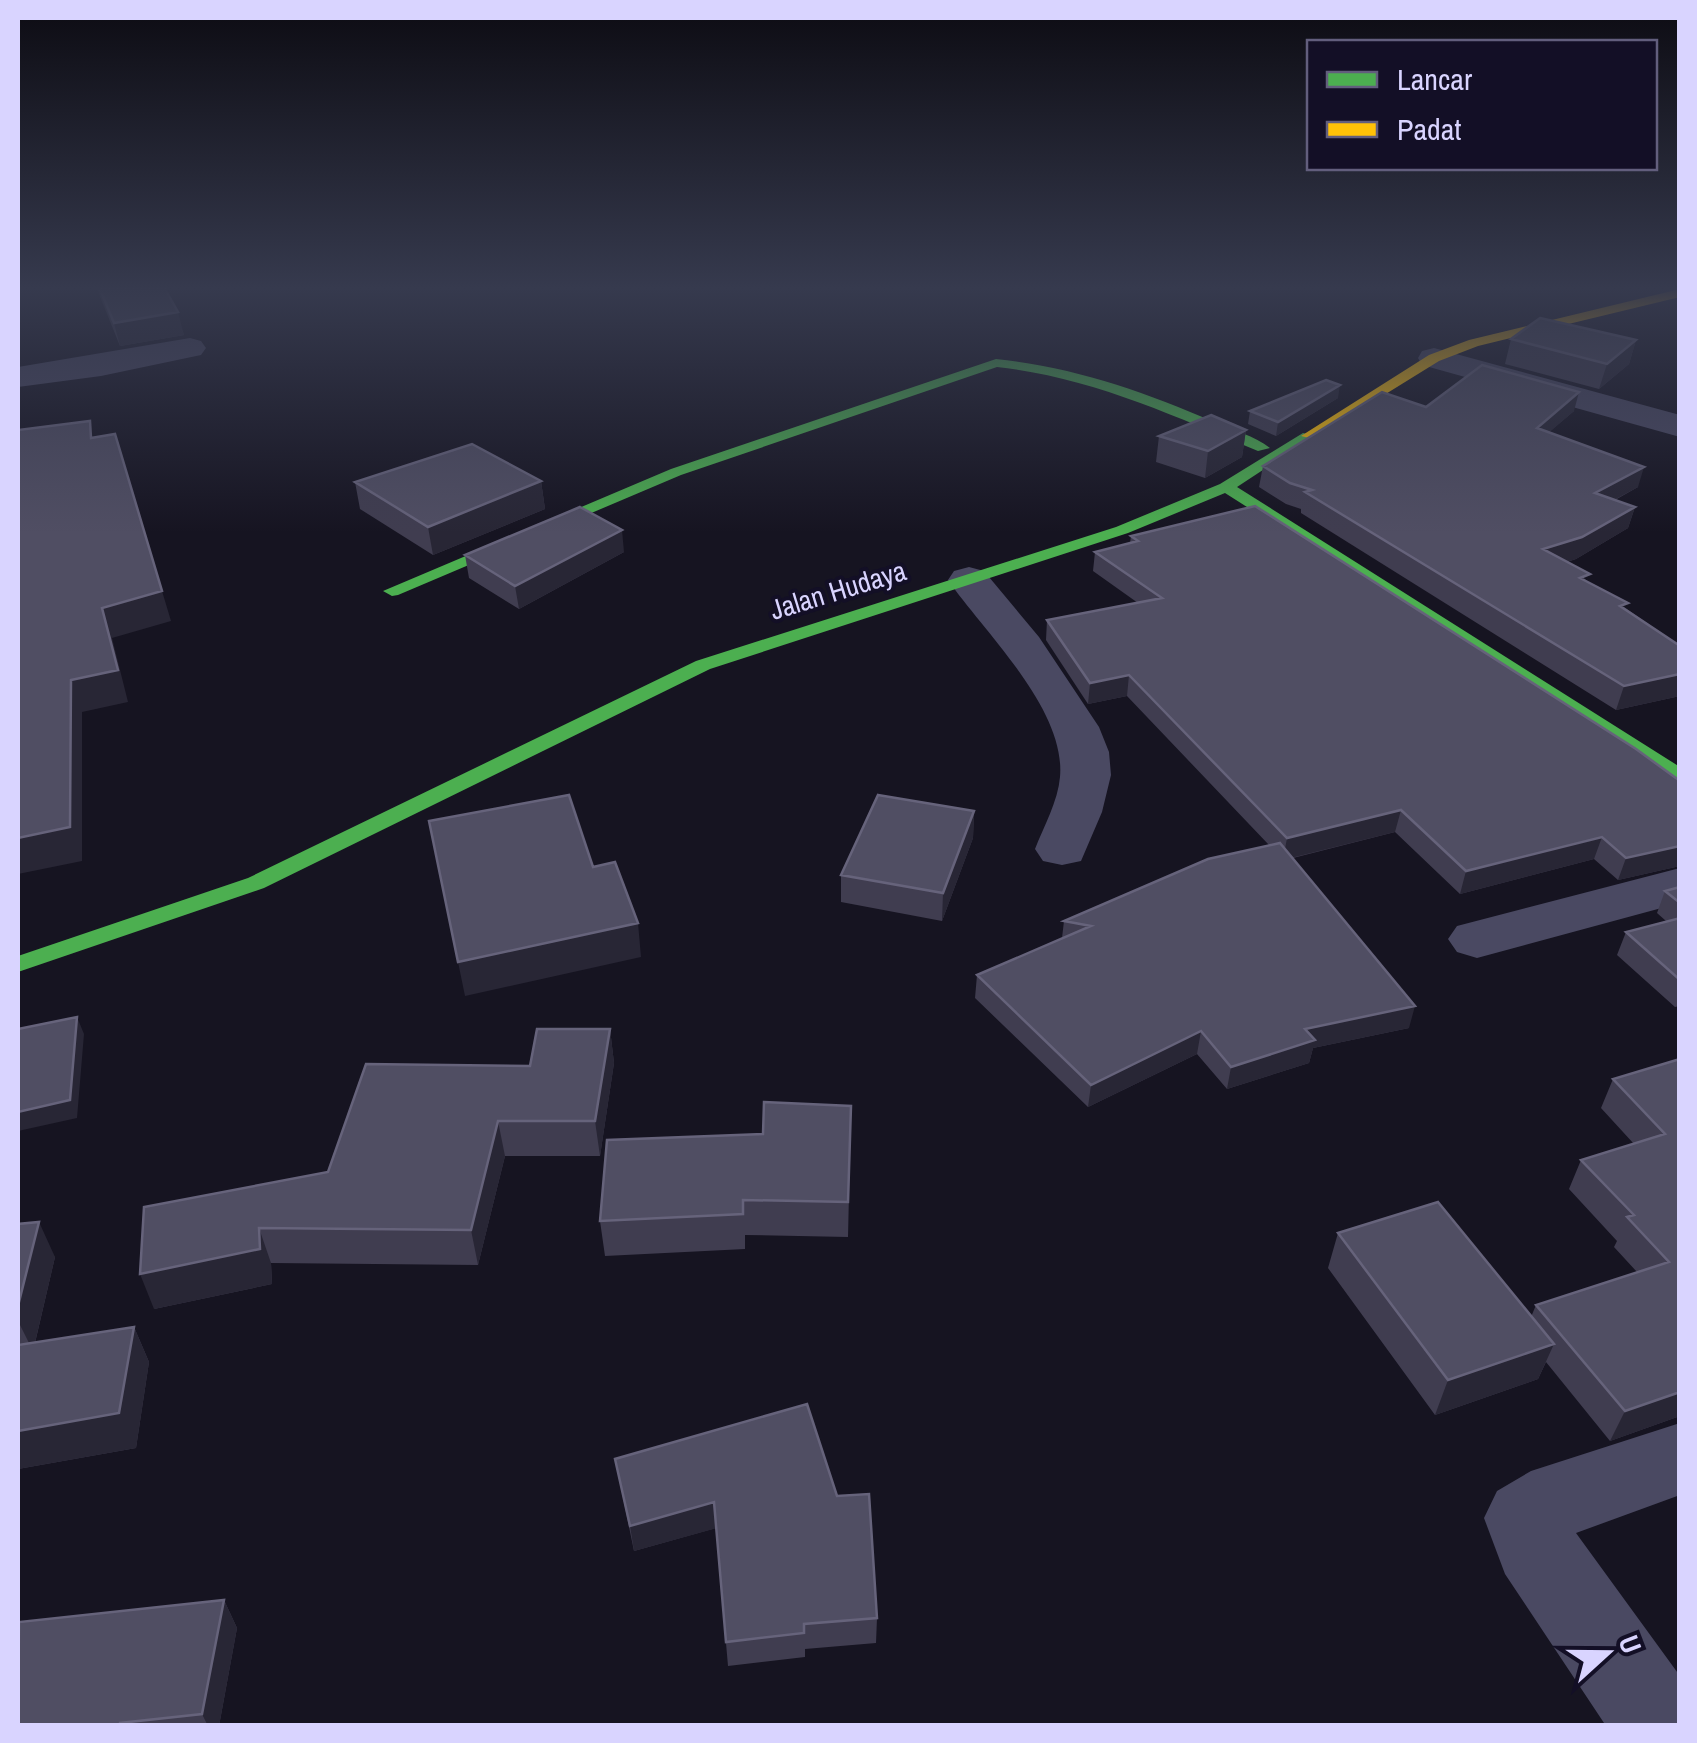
<svg xmlns="http://www.w3.org/2000/svg" width="1697" height="1743" viewBox="0 0 1697 1743" font-family="'Archivo Narrow',sans-serif">
<style>
.lines{fill:none;stroke-linecap:round;stroke-linejoin:round}
.street{fill:#4a4962;fill-rule:evenodd}
.fast{fill:#4caf50;fill-rule:evenodd}
.slow{fill:#ffc107;fill-rule:evenodd}
.wall{fill:#403d50}
.shaded-wall{fill:#282635}
.building{fill:#504e63;stroke:#66637b;stroke-width:2.5}
.labels{text-anchor:middle;dominant-baseline:central;stroke-width:8;stroke-linejoin:round;paint-order:stroke}
.street-label{font-size:28px;fill:#d9d4ff;stroke:#130f26}
</style>
<rect width="100%" height="100%" fill="#161421"/>
<g class="lines">
<path class="street" d="M190,338L201,341L206,348L201,355L101,376L18,387V367Z
M1434,348L1680,415V437L1422,365L1418,358L1422,351Z
M969,567L984,571L1039,637L1099,727L1109,752L1111,775L1102,812L1081,861L1062,865L1043,861L1035,849C1044,826 1058,801 1060,777C1066,709 984,632 948,580L954,571Z
M1680,868V903L1477,958L1457,952L1448,939L1457,926Z
M1680,1423V1495L1576,1533L1680,1676V1726H1606L1505,1574L1484,1518L1497,1491L1531,1471Z"/>
<path class="fast" d="M996,359C1073,367 1143,391 1214,422C1232,430 1255,436 1270,448L1258,451C1172,415 1090,377 997,367L681,475L398,595L392,596L383,591L671,469Z
M1303,433L1315,436L1237,487L1680,767V782L1225,493L1128,533L710,669L264,888L18,972V956L248,878L696,661L1116,527L1220,484Z"/>
<path class="slow" d="M1680,289V297L1478,346L1439,361L1313,439L1301,436L1429,355L1469,340Z"/>
</g>
<path class="wall" d="M97,289H165L184,335L120,346Z
M1511,339L1636,340L1629,364L1599,389L1505,364Z
M1338,398L1276,436L1248,424L1250,411Z
M1426,407L1574,411L1549,432L1638,487L1615,500L1635,507L1628,528L1576,559L1567,562L1588,582L1680,646V696L1616,710L1301,513V509L1286,504L1259,487L1263,466Z
M1246,430L1242,457L1205,478L1156,462L1159,436Z
M541,481L545,509L433,555L360,509L355,482Z
M1131,536L1680,781V866L1618,880L1594,859L1460,894L1395,832L1293,858L1409,1028L1313,1048L1309,1063L1227,1089L1197,1054L1088,1107L975,998L977,975L1062,938L1064,921L1269,845L1127,696L1088,704L1046,640L1047,620L1138,603L1093,571L1095,552L1130,543Z
M624,552L519,609L469,578L465,555Z
M974,811L973,838L942,921L841,902V875Z
M1680,887V1006L1675,1007L1617,955L1626,932L1666,921L1657,913L1665,891Z
M610,1029L614,1063L600,1156H505L478,1265L271,1263L272,1284L154,1309L328,1172L530,1066Z
M1680,1059V1416L1610,1441L1546,1362L1538,1379L1435,1415L1328,1268L1338,1233L1531,1317L1536,1305L1637,1272L1614,1247L1617,1241L1569,1189L1581,1160L1634,1144L1601,1108L1613,1079Z
M851,1106L848,1237L745,1235V1249L605,1256L600,1221L763,1134Z
M18,1224L55,1257L35,1343L134,1327L149,1362L136,1448L18,1469Z
M615,1459L877,1618L876,1643L805,1649V1657L728,1666L716,1528L634,1551Z
M224,1600L237,1628L219,1726H18Z"/>
<path class="shaded-wall" d="M178,312L184,335L120,346L114,323Z
M1636,340L1629,364L1599,389L1607,364Z
M1340,385L1338,398L1276,436L1278,422Z
M1579,392L1574,411L1531,448L1537,428Z
M1246,430L1242,457L1205,478L1208,451Z
M1644,467L1638,487L1588,514L1595,493Z
M541,481L545,509L433,555L428,527Z
M1635,507L1628,528L1576,559L1537,571L1543,549Z
M622,530L624,552L519,609L515,586Z
M162,591L171,621L112,638L128,702L82,712V861L18,874V838L71,680L102,608Z
M1680,674V696L1616,710L1624,686Z
M1129,675L1127,696L1088,704L1090,683Z
M1401,810L1395,832L1283,860L1287,838Z
M974,811L973,838L942,921L943,893Z
M1602,837L1594,859L1460,894L1466,871Z
M1680,846V866L1618,880L1626,858Z
M638,923L641,957L465,996L458,962Z
M1415,1006L1409,1028L1313,1048L1309,1063L1227,1089L1231,1067L1305,1029Z
M77,1017L84,1034L77,1118L18,1131V1112Z
M610,1029L614,1063L600,1156L595,1121Z
M1201,1031L1197,1054L1088,1107L1091,1085Z
M498,1121L505,1156L478,1265L471,1230Z
M39,1222L55,1257L33,1351L18,1321V1306Z
M259,1228L271,1263L272,1284L154,1309L140,1274Z
M134,1327L149,1362L136,1448L18,1469V1431Z
M1554,1344L1538,1379L1435,1415L1448,1380Z
M1680,1392V1416L1610,1441L1625,1411Z
M714,1502L717,1528L634,1551L630,1526Z
M224,1600L237,1628L219,1726H208L202,1714Z"/>
<path class="building" d="M100,289H165L178,312L114,323Z
M1540,318L1636,340L1607,364L1511,339Z
M1482,365L1579,392L1537,428L1644,467L1595,493L1635,507L1582,537L1543,549L1590,574L1580,578L1628,603L1620,606L1680,646V674L1624,686L1305,492L1312,490L1290,483L1263,466L1382,392L1426,407Z
M1326,380L1340,385L1278,422L1250,411Z
M1211,415L1246,430L1208,451L1159,436Z
M90,421L91,438L115,434L162,591L102,608L118,670L71,680L70,827L18,838V430Z
M472,444L541,481L428,527L355,482Z
M1255,506L1636,749L1680,781V846L1626,858L1602,837L1466,871L1401,810L1287,838L1129,675L1090,683L1047,620L1162,598L1095,552L1138,541L1131,536Z
M580,507L622,530L515,586L465,555Z
M569,795L593,867L615,862L638,923L458,962L429,821Z
M878,795L974,811L943,893L841,875Z
M1280,843L1415,1006L1305,1029L1315,1040L1231,1067L1201,1031L1091,1085L977,975L1091,926L1064,921L1208,859Z
M1680,887V903L1665,891Z
M1680,918V980L1626,932Z
M77,1017L70,1100L18,1112V1029Z
M537,1029H610L595,1121H498L471,1230L259,1228L260,1249L140,1274L144,1207L328,1172L366,1064L530,1066Z
M1680,1059V1392L1625,1411L1536,1305L1669,1262L1627,1217L1634,1215L1581,1160L1665,1134L1613,1079Z
M764,1102L851,1106L848,1202L743,1200V1214L600,1221L607,1140L763,1134Z
M1438,1202L1554,1344L1448,1380L1338,1233Z
M39,1222L18,1306V1224Z
M134,1327L119,1413L18,1431V1345Z
M807,1404L837,1496L869,1494L877,1618L804,1624V1633L726,1642L714,1502L630,1526L615,1459Z
M224,1600L202,1714L120,1723L119,1726H18L19,1622Z"/>
<linearGradient id="sky" x2="0" y2="1"><stop stop-color="#0c0b12"/><stop offset="0.54" stop-color="#363a4e"/><stop offset="1" stop-color="#363a4e" stop-opacity="0"/></linearGradient>
<rect width="1697" height="533" fill="url(#sky)"/>
<g class="labels">
<g class="street-label">
<text transform="translate(838 590) rotate(-17)">Jalan Hudaya</text>
</g>
</g>
<rect width="1697" height="1743" fill="none" stroke="#d9d4ff" stroke-width="40"/>
<rect x="1307" y="40" width="350" height="130" fill="#130f26" stroke="#625e7d" stroke-width="2.5"/>
<rect x="1327" y="72" width="50" height="15" fill="#4caf50" stroke="#625e7d" stroke-width="2.5"/>
<text x="1397" y="90" font-size="30" fill="#d9d4ff">Lancar</text>
<rect x="1327" y="122" width="50" height="15" fill="#ffc107" stroke="#625e7d" stroke-width="2.5"/>
<text x="1397" y="140" font-size="30" fill="#d9d4ff">Padat</text>
<g transform="translate(1607 1653) rotate(69)" stroke="#130f26" stroke-width="8" paint-order="stroke">
<path d="M0-8L18 38L0 25L-18 38Z" fill="#d9d4ff"/>
<text y="-15" font-size="28" font-weight="bold" text-anchor="middle" fill="#d9d4ff">U</text>
</g>
</svg>
